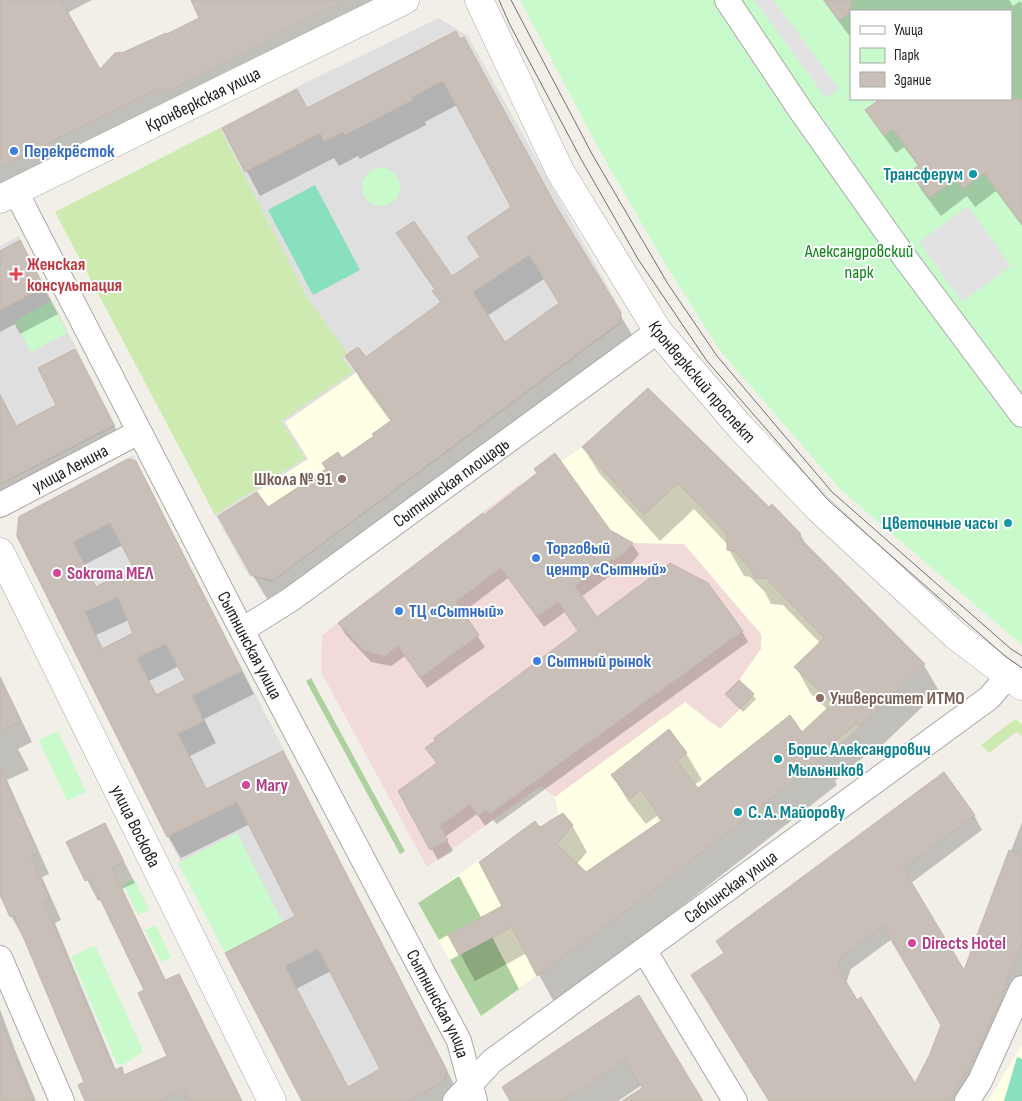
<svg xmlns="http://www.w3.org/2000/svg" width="1022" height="1101" viewBox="0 0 1022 1101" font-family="'Sofia Sans Condensed',sans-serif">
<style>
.residential{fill:#e0dfdf}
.commercial{fill:#f2dad9}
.education{fill:#ffffe5}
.grass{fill:#cdebb0}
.forest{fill:#add19e}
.park{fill:#c8facc;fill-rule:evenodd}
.pitch{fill:#88e0be}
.parking{fill:#e2e2e2}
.shadow{fill:#0003;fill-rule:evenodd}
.building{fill:#c7bfb8;stroke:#c4b6ab;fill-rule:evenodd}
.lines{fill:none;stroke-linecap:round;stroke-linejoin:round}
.minor-casing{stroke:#a9a9a9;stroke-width:26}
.tertiary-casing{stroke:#a9a9a9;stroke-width:29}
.minor{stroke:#fff;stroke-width:24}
.tertiary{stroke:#fff;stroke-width:28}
.tram{stroke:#707070;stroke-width:1}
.shop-dot{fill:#3f7fe0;stroke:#fff;stroke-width:2}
.culture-dot{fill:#0f9aa8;stroke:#fff;stroke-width:2}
.health-dot{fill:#e0444e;stroke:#fff;stroke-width:2}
.education-dot{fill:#8d6e63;stroke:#fff;stroke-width:2}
.hotel-dot{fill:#d1479c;stroke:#fff;stroke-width:2}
.labels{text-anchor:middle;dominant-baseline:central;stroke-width:4;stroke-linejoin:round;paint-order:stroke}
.street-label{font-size:18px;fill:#222;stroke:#fff}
.shop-label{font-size:18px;font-weight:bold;fill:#366cbe;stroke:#fff;text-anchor:start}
.culture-label{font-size:18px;font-weight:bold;fill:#0d838f;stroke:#fff;text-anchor:end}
.park-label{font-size:18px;fill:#0c8416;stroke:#fff}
.health-label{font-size:18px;font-weight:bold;fill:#be3a42;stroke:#fff;text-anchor:start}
.education-label{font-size:18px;font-weight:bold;fill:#785e54;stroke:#fff;text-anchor:end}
.hotel-label{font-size:18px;font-weight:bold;fill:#b23c85;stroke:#fff;text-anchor:start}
</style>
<rect width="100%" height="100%" fill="#f2efe9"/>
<path class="residential" d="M439,18L468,36L622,312L621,323L272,582L249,576L215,515L305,458L281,422L346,353L307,297L220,128L303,84Z
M19,236L116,426L0,485V246Z
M133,455L448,1071L444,1082L409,1101H301L16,536L18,516Z"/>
<path class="commercial" d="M561,462L633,543L684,544L761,634V649L740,680L754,695L720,729L685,703L555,797L541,786L427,867L321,672L322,635L521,483L526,489Z"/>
<path class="education" d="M357,372L392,420L421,470L273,580L251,575L218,516L308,459L285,422Z
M648,388L769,507L772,504L801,534L798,537L925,664L859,727L823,758L639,901L481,1016L418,903L535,821L537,824L547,823L559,816L555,797L685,702L720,729L754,695L739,680L761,649V634L684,544L633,543L610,530L561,462L582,447Z
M1022,1045V1101H988Z"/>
<path class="grass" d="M220,128L307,297L347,353L342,357L353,372L281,421L305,458L215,515L55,212Z
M1015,719L1022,724V736L1016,732L989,753L981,745Z"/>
<path class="forest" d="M311,678L405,851L400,854L306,681Z
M459,876L481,917L439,940L418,903Z
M492,937L519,989L481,1016L450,960Z"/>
<path class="park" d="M520,0H1022V645L841,490L722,353L670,272L600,151ZM851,11H1011V99H851Z
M362 187a19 19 0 1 1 38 0a19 19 0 1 1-38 0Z
M51,301L67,333L31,352L15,321Z
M58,731L86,792L67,801L39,740Z
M237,833L283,923L225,953L178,863Z
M134,879L149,910L138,915L123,884Z
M156,925L171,957L161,962L145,930Z
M91,947H96L143,1051L140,1054L122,1065L117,1064L71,957Z"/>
<path class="pitch" d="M315,185L360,270L313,295L268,210Z
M1017,1057L1022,1059V1101H1004Z"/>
<path class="parking" d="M754,0H774L839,89L826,98Z
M968,206L1011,266L962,302L919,242Z"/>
<path class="shadow" d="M0,0H92L67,13L100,71L125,53L167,36L201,18L192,0H401L0,194Z
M823,0H1009L1013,6L1020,1L1022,4V226L996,191L975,207L967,196L941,216L922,191L912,172L919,167L904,147L896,153L878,128L867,110L882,99H1011V11H851V38Z
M456,33L563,220L634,338L287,604L267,599L252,574L268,509L375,437L391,422L361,381L347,356L365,358L441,304L434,291L435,290L412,257L398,233L452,278L481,258L513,207L457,105L425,122L426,125L360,159L358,156L339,166L334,158L260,196L224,129L307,109ZM544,279L560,304L505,344L487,316Z
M19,242L58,314L20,334L15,324L0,332V252Z
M75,351L128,452L9,513L0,498V394L17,427L58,406Z
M583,447L770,509L800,534L808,548L924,665L939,691L875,752L872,750L835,781L837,785L654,928L554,1002L527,953L475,981L450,935L504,907L540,829L572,825L587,852L576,865L586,874L661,822L657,816L646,824L628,801L612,775L686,753L702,780L694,785L698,790L802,734L828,710L811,694L796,667L820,643L783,605L771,604L765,592L750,577L744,576L729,550L728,545L694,509L660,541L599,473Z
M148,485L254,694L204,719L216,743L190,756L207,790L295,775L459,1094L457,1101H302L227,953L297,917L250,824L181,858L168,836L19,535ZM123,545L134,568L96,588L84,565ZM129,620L135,633L103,649L96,635ZM179,666L186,681L157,696L149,681ZM331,971L382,1070L348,1088L296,989Z
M483,515L609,531L632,544L639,554L632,563L620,571L619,569L581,597L597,619L742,631L748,642L497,824L493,820L485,826L477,814L445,837L453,851L438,860L399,791L437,764L427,748L579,632L565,612L544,627L508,578L462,613L485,647L427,688L405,656L391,666L371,662L345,634L339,623Z
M0,676L32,742L18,749L29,770L7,780L49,874L42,877L61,920L55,923L116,1070L121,1069L125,1076L169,1057L145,990L102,899L98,901L68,843L105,825L135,883L122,889L166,981L178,975L190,996L242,1101H87L86,1083L24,936L23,937L11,916L0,892Z
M739,681L756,699L743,712L727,694Z
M974,815L982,830L911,883L964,973L1022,822V977L966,1101H770L701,989ZM892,939L942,1025L930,1056L915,1085L846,983L851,969Z
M638,997L702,1101H625L644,1088L642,1085L618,1101H511Z
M0,1009L17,1055L36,1101H0Z"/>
<path class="building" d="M0,0H61L100,69L115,53L124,52L166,33L167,34L199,18L191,0H346L163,94L160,88L0,167Z
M824,0H851V12L839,21Z
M456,31L460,39L464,37L556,206L621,313L620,322L273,580L251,575L218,516L257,492L268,507L326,469L322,463L338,452L342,458L374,436L372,434L392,420L345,356L358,347L366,357L441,302L432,291L435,289L396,233L414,221L452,276L480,257L467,237L511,207L443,81L412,97L413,100L345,135L343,132L324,142L320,133L245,172L222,128L297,89L307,108ZM529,255L559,303L505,342L473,292Z
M880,99H1022V224L984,173L963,189L956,179L929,198L910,172L919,165L905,146L893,129L884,136L865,110Z
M20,240L44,287L0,310V251Z
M75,349L114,425L0,484V395L16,426L56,405L38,368Z
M648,388L769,507L772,504L801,534L798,536L925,664L859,727L856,724L820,754L823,758L639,901L537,976L512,927L459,955L448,935L502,906L479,862L535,821L540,827L563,813L573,825L557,844L586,872L662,820L641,790L630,799L611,775L669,729L687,753L677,761L698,788L790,715L802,732L833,703L794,667L824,638L766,578H755L751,569L734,551L727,550V534L678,483L644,515L582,447Z
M555,453L610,530L633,543L626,552L613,561L612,559L575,586L597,617L670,563L708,583L743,631L490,814L486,810L478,816L470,804L440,826L448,840L430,850L398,791L437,763L425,748L435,741L434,738L578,631L558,602L537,617L501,568L456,602L479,635L420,678L398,646L385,656L364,651L338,623L483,513L484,515L537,473L534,469Z
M128,459L136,461L242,671L192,696L204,721L178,734L206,789L283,751L447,1071L443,1082L408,1101H302L225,953L295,916L237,802L167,837L17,536L19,517ZM110,523L133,567L96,587L73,542ZM118,597L133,633L102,649L85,612ZM166,644L185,680L156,695L137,658ZM318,949L380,1069L348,1087L285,966Z
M0,677L21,721L0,731Z
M739,680L754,694L740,709L725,694Z
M0,767L38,853L31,856L50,899L44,902L114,1070L122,1067L124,1075L167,1056L138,993L144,990L90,878L85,881L66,842L105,823L124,862L112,868L165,980L179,974L242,1101H190L184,1090L161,1101H85L78,1085L84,1082L14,915L10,917L0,895Z
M944,772L975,815L903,868L964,970L1009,850L1022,855V943L982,1043L950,1101H769L691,975L724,953L716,941ZM883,926L941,1025L929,1056L915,1083L861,997L857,1000L838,968L843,955Z
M639,995L703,1101H622L642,1088L625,1060L563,1101H510L502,1087Z
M0,1023H1L33,1101H0Z"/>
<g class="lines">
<defs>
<g id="minor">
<path d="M727,0L801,111L905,258L1022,415"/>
<path id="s1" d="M16,192L236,619L459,1041L475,1101"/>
<path id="s2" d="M0,505L139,432"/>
<path id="s3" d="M242,630L290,600L658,331"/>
<path d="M644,950L735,1101"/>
<path d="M0,958L62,1101"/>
<path id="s4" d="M455,1101L492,1061L989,698L1008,676"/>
<path d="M967,1101L980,1081L1022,988"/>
</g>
<g id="tertiary">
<path id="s5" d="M479,0L560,171L658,331L741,428L819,509L955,635L1022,686"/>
<path id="s6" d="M0,199L405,0"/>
<path id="s7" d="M0,552L272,1101"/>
</g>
</defs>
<use href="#minor" class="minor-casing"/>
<use href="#tertiary" class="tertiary-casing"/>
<use href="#minor" class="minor"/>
<use href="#tertiary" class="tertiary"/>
<path class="tram" d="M499,0L510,25L581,159L638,259L707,361L828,500L1006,657L1022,668
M511,0L592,154L668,284L717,356L832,492L1011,649L1022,656"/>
</g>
<g class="shop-dot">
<circle cx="14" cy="151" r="5"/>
<circle cx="536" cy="558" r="5"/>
<circle cx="399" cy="611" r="5"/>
<circle cx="537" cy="661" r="5"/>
</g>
<g class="culture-dot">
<circle cx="973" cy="174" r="5"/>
<circle cx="1008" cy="523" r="5"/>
<circle cx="778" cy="759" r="5"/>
<circle cx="738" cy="812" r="5"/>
</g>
<path class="health-dot" d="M13.5 266.5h5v5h5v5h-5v5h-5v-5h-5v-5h5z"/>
<g class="education-dot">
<circle cx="342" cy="479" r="5"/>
<circle cx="820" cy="698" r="5"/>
</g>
<g class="hotel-dot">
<circle cx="57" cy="573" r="5"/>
<circle cx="246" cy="785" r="5"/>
<circle cx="912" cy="943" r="5"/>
</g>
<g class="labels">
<g class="street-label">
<text stroke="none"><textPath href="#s6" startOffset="226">Кронверкская улица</textPath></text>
<text stroke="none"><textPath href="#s5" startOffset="444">Кронверкский проспект</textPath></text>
<text stroke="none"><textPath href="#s2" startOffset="79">улица Ленина</textPath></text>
<text stroke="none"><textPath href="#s3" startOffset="256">Сытнинская площадь</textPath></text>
<text stroke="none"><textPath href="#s1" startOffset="510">Сытнинская улица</textPath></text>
<text stroke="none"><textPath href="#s7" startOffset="306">улица Воскова</textPath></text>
<text stroke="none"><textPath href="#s4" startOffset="350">Саблинская улица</textPath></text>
<text stroke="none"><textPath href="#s1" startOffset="915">Сытнинская улица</textPath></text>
</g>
<g class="shop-label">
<text x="24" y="151">Перекрёсток</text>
<text x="546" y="548">Торговый<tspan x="546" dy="21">центр «Сытный»</tspan></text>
<text x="409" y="611">ТЦ «Сытный»</text>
<text x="547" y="661">Сытный рынок</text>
</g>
<g class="culture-label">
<text x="963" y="174">Трансферум</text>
<text x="998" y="523">Цветочные часы</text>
<text x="788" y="749" text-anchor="start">Борис Александрович<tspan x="788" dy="21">Мыльников</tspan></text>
<text x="748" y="812" text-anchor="start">С. А. Майорову</text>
</g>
<g class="park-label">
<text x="859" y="251">Александровский<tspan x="859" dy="21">парк</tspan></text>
</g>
<g class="health-label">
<text x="27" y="264">Женская<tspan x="27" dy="21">консультация</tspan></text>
</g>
<g class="education-label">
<text x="332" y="479">Школа № 91</text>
<text x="830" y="698" text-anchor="start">Университет ИТМО</text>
</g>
<g class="hotel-label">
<text x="67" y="573">Sokroma МЕЛ</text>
<text x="256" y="785">Mary</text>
<text x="922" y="943">Directs Hotel</text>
</g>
</g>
<rect x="850" y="10" width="162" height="90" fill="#ffffff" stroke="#a7a7a7"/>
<rect x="860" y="26" width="25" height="8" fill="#ffffff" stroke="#a7a7a7"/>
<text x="894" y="35" font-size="15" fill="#222222">Улица</text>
<rect x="860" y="48" width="25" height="15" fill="#c8facc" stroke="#a7a7a7"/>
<text x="894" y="60" font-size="15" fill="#222222">Парк</text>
<rect x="860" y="72" width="25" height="15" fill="#c7bfb8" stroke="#a7a7a7"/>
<text x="894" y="85" font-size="15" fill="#222222">Здание</text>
</svg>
